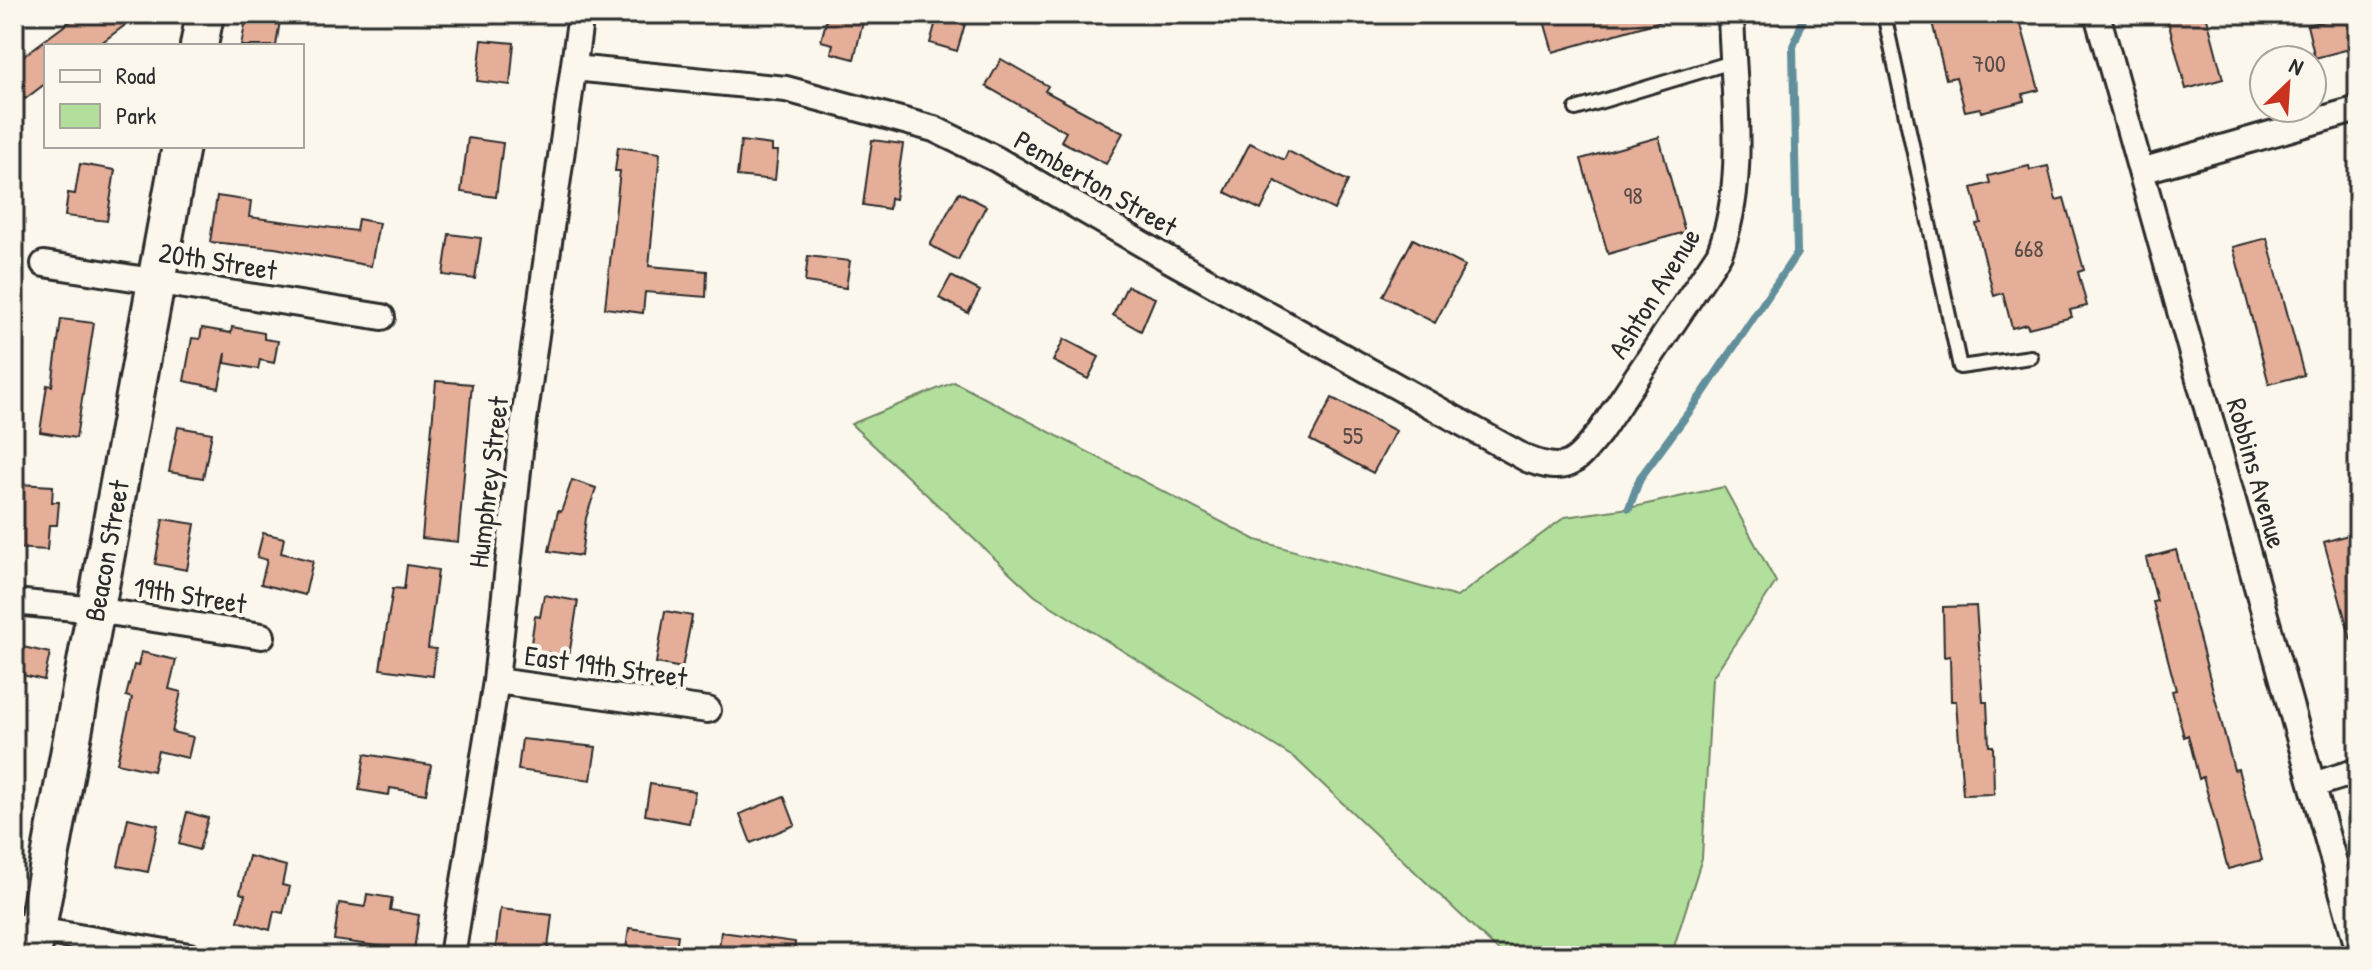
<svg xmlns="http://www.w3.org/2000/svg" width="2372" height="970" viewBox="0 0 2372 970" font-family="'Patrick Hand',sans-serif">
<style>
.green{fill:#b3df9d;stroke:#6f8564;stroke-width:2}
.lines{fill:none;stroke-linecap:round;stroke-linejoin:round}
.stream{stroke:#628f9c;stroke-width:8}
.building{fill:#e4ae99;stroke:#2b2b2b;stroke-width:2}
.lane-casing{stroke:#2b2b2b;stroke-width:18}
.street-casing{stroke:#2b2b2b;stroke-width:30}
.secondary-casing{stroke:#2b2b2b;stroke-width:42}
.lane{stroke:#fbf7ec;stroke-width:12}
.street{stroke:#fbf7ec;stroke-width:24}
.secondary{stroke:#fbf7ec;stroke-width:36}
.labels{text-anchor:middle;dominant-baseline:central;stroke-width:8;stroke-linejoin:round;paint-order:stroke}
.number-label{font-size:24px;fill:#594c46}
.street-label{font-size:28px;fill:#2b2b2b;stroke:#fbf7ec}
</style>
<rect width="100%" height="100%" fill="#fbf7ec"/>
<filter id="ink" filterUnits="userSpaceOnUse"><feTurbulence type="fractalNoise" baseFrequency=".0125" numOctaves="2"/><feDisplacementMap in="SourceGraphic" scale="16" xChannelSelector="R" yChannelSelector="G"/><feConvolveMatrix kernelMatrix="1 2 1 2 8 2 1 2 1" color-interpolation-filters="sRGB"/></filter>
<g filter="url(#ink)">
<path class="green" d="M954,382L1256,540L1457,597L1565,517L1629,508L1724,487L1776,582L1712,678L1702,858L1671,956H1504L1296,759L1035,596L851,424Z"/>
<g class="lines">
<path class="stream" d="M1629,508L1640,478L1703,393L1797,253L1793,47L1805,14"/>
</g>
<path class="building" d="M80,14H140L97,46H46V83L25,99L14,84V63Z
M247,14H281L276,46H241Z
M828,14H865L854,59L831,53L833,44L821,41Z
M938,14H968L957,51L930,43Z
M1542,14H1664L1665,20L1553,52Z
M1930,14H2018L2039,90L2023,94L2024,101L1981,112L1980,108L1965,111L1956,77L1946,79Z
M2166,14H2206L2223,79L2186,89Z
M2349,15L2357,47L2315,58L2307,25Z
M482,40L514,43L510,85L477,81Z
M1001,59L1048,86L1045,91L1123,133L1106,164L1061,141L1066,132L986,86Z
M1659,137L1685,232L1608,254L1581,159Z
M468,138L503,143L496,197L461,192Z
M872,140L903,144L895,199L890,198L889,209L863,205Z
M741,141L772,145V151H778L775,180L737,176Z
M1250,143L1284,160L1288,151L1348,181L1334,210L1275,181L1261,210L1225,192Z
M618,147L660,153L649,266L707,271L706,297L645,292L643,313L605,308L620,171H615Z
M80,164L115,170L107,221L65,216L68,193L75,194Z
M2029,166L2030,170L2048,166L2056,200L2064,198L2084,270L2078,272L2087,306L2070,310L2072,317L2028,328L2027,324L2012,328L2003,293L1994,296L1976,224L1981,223L1972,188L1990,183L1988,176Z
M959,192L986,206L958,260L930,245Z
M217,196L251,201L249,217L356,231L358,219L379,223L371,266L275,248L210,242Z
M449,234L481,238L475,279L443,275Z
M2267,238L2304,375L2269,384L2233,247Z
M1413,239L1465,266L1435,323L1383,296Z
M808,256L850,261L846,288L805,282Z
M951,276L980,291L968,313L939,298Z
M1127,286L1155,298L1141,331L1113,315Z
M61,319L94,323L76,438L40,432L47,385L52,386Z
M232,327L264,333V339L278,341L274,363L260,360L258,369L225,363L226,353L219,388L184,381L192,338L200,339L202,328L231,333Z
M1064,339L1099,357L1088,379L1053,361Z
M436,381L472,384L458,542L422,538Z
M1332,398L1396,431L1373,473L1310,440Z
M178,427L212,433L203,478L169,472Z
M572,480L596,488L586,518L581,556L549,551L558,511L561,512Z
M18,484L53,486L52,502H59L57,525H49L47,550L14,548Z
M163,519L195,524L187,570L155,564Z
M2358,532V639L2351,640L2324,542Z
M263,533L284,538L281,553L313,561L305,595L261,584L267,560L257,557Z
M2176,550L2234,770L2238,769L2262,860L2228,869L2203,777L2199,779L2188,735L2184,737L2172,691L2176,690L2153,602L2157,601L2146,558Z
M407,565L438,570L428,648L436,649L433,676L380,669L393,588L404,589Z
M544,595L578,601L569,656L530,650L535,616L540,617Z
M1976,606L1983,702H1987L1989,746H1993L1994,794L1963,795L1956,701H1951L1950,656L1944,657L1943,607Z
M665,611L692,616L682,668L656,663Z
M14,645L50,653L44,680L14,673Z
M141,652L176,660L169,689L181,692L172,732L193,737L188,758L158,751L153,771L117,763L132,698L126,696L134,665L138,666Z
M522,739L596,747L591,780L518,770Z
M365,754L431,765L426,794L390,788L389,795L359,790Z
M650,784L695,791L689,823L645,815Z
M784,796L795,825L751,843L740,814Z
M187,812L208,818L199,850L179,844Z
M128,818L158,825L148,872L118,866Z
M249,856L286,866L282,885L290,887L283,913L274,911L270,930L238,921L245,895L240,893Z
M367,894L392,898L390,910L419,915L414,951L334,940L339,903L365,907Z
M500,909L552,915L547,956L495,954Z
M629,928L678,935L675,956H625Z
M721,932L795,942L794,956H718Z"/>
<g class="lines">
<defs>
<path id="lane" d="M1884,14L1960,367L2031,357
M1576,109L1732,62"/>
<path id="street" d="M2097,14L2358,948
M574,68L786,89L934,129L996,159L1161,255L1527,459C1568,475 1575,463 1600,432L1719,254C1748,182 1733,91 1731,14
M2141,171L2358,109
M44,264L382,317
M14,602L96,610L262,636
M496,681L708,710
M2313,785L2358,771
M14,926L189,956
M452,956L496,681L521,442L581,14"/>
<g id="secondary">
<path d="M199,46L205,14"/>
<path id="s1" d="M32,956L181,146"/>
</g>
</defs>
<use href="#lane" class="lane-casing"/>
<use href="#street" class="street-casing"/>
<use href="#secondary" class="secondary-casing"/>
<use href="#lane" class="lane"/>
<use href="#street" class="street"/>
<use href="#secondary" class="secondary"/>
</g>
</g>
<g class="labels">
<g class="number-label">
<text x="1989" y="63">700</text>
<text x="1633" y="195">98</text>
<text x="2029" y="248">668</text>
<text x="1353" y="435">55</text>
</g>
<g class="street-label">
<text transform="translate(1096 183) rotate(30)">Pemberton Street</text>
<text transform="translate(218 261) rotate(9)">20th Street</text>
<text transform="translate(1654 293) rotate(-58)">Ashton Avenue</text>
<text transform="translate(2257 473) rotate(74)">Robbins Avenue</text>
<text transform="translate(488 482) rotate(-83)">Humphrey Street</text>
<text stroke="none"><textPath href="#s1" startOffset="412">Beacon Street</textPath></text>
<text transform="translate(190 595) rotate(9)">19th Street</text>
<text transform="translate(606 666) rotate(8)">East 19th Street</text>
</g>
</g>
<rect width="2372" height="970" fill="none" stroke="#fbf7ec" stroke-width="48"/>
<rect x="24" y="24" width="2324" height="922" fill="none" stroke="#2b2b2b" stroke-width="3" filter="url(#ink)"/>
<rect x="44" y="44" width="260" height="104" fill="#fbf7ec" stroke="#a8a59f" stroke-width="2"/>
<rect x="60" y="70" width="40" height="12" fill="#fbf7ec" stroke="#a8a59f" stroke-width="2"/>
<text x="116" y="84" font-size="24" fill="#2b2b2b">Road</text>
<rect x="60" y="104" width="40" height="24" fill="#b3df9d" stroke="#a8a59f" stroke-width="2"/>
<text x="116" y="124" font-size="24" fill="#2b2b2b">Park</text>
<g transform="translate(2288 84) rotate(25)"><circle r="38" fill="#fbf7ec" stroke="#a8a59f" stroke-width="2"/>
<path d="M0-6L14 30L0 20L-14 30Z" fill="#c8321e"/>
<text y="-12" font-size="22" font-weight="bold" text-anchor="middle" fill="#2b2b2b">N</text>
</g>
</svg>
